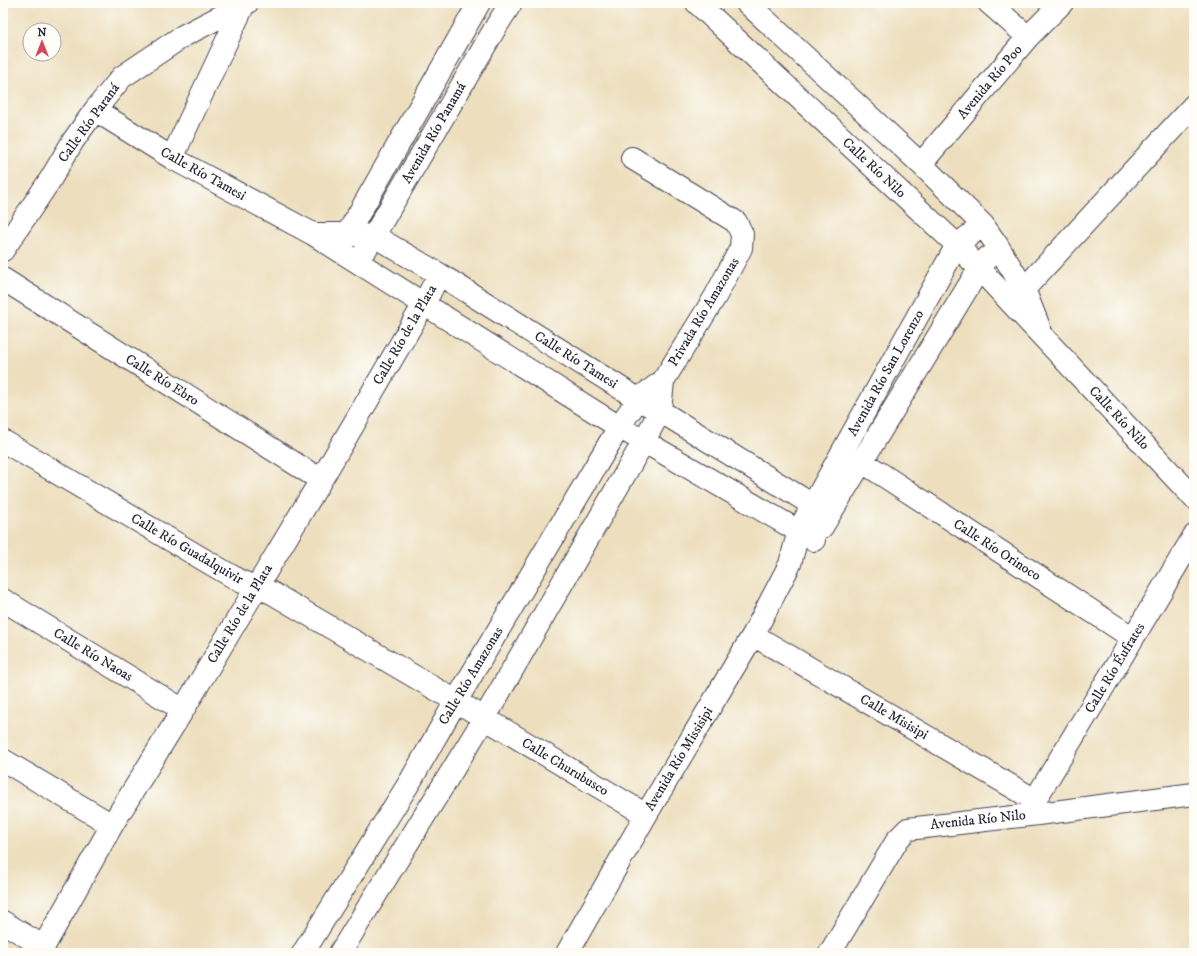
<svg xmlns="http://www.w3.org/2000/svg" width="1197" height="956" viewBox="0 0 1197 956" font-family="'IM FELL DW Pica',serif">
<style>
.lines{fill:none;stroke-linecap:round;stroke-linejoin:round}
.street-casing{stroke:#403e4f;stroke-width:24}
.street{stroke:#fff;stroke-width:22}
.labels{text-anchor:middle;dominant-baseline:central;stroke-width:3;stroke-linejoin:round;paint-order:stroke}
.street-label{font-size:14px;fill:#22223b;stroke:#fdfcf7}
</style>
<rect width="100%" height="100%" fill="#fdfcf7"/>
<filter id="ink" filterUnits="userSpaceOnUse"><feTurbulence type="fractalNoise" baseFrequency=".025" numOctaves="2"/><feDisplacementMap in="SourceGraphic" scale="8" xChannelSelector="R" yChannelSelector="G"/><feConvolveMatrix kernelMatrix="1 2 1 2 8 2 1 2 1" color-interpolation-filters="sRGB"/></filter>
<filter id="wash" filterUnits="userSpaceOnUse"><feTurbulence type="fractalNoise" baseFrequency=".012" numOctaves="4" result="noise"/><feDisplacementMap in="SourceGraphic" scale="16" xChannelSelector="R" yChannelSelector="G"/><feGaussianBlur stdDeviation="0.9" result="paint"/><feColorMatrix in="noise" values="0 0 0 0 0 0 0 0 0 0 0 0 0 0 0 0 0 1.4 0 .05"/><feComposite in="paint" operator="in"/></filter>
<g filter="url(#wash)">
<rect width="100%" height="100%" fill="#eddfbe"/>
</g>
<g filter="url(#ink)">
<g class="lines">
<defs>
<path id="street" d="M697,3L957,245L1194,498
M747,3L921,164L983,225L997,245L1024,289L1039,327
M989,3L1028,37
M95,110L172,158L313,234L619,427L814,540
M172,158L244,4
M921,164L1028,37L1062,3
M313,234H347L374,236L439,274L638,399L660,411L829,515
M341,245L479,3
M366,249L497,25L511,3
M3,250L50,180L73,141L95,110L122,77L183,36L247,3
M3,279L321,480
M1014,300L1194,105
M3,441L240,581L272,593L456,701L646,815
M861,461L1133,638
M822,527L979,269L987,258
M3,600L183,710
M753,635L1035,800
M3,760L112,825
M1035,800L1133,638L1194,536
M3,922L44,947
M40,953L112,825L183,710L321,480L424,304L439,274
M303,953L411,780L456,701L619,427L638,399L663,381L715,297L741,248L742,234L736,222L632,158
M340,953L484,719L644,441L660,411L663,381
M567,953L646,815L753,635L790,564L799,530L957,245L983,225
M830,953L898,839L908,829L1038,814L1194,794"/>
</defs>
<use href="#street" class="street-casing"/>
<use href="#street" class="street"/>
</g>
</g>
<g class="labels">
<g class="street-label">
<text transform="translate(990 82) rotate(-50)">Avenida Río Poo</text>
<text transform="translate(89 123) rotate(-54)">Calle Río Paraná</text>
<text transform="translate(434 133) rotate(-60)">Avenida Río Panamá</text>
<text transform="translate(874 168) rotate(43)">Calle Río Nilo</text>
<text transform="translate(203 174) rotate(29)">Calle Río Tamesi</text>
<text transform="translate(704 312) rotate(-59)">Privada Río Amazonas</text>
<text transform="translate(405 335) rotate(-60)">Calle Río de la Plata</text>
<text transform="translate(576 360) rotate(32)">Calle Río Tamesi</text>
<text transform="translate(886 373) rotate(-61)">Avenida Río San Lorenzo</text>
<text transform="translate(162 380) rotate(32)">Calle Río Ebro</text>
<text transform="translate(1119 418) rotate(47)">Calle Río Nilo</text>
<text transform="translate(187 549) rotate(30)">Calle Río Guadalquivir</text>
<text transform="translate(997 550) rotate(33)">Calle Río Orinoco</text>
<text transform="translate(240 614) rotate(-59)">Calle Río de la Plata</text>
<text transform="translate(93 655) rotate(31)">Calle Río Naoas</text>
<text transform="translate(1115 668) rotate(-59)">Calle Río Éufrates</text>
<text transform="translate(471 676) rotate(-59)">Calle Río Amazonas</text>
<text transform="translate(894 717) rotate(30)">Calle Misisipi</text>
<text transform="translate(679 759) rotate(-59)">Avenida Río Missisipi</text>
<text transform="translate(565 767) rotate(31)">Calle Churubusco</text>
<text transform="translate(978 820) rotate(-6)">Avenida Río Nilo</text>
</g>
</g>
<rect width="1197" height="956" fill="none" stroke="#fdfcf7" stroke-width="16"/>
<g transform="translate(42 42)"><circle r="19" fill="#fdfcf7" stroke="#a5a5ac"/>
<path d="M0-3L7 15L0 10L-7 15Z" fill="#d1495b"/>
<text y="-6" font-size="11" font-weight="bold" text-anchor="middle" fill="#22223b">N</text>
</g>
</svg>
